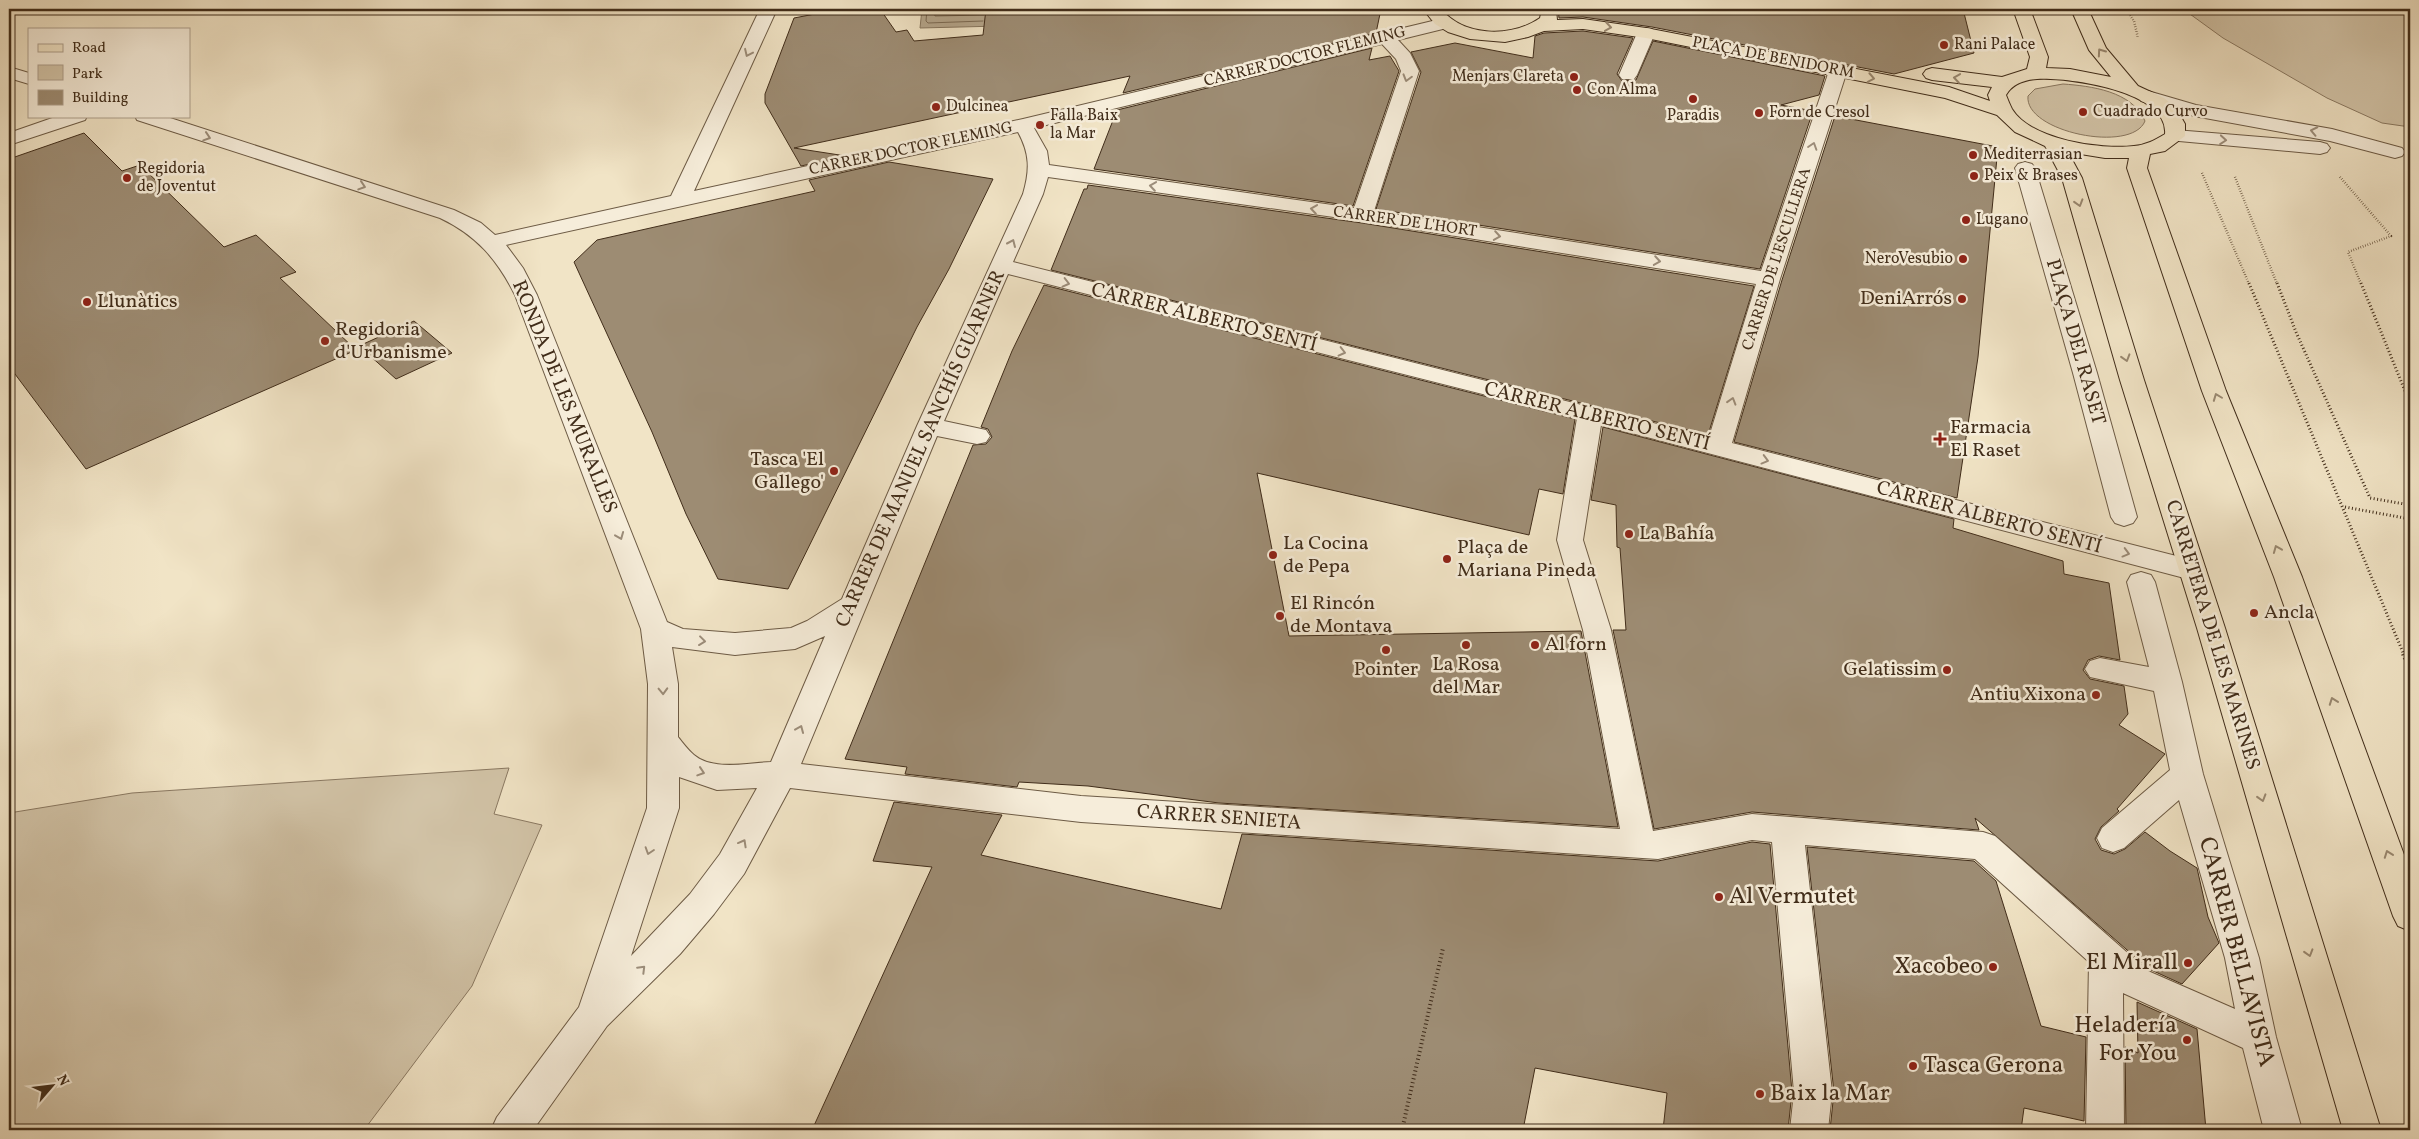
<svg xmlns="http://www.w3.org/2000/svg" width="2419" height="1139" viewBox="0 0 2419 1139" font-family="Vollkorn,serif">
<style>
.green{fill:#d3c5a9;stroke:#8a7962}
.water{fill:#b5a68c;stroke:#87765e}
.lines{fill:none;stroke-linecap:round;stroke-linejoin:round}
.shore{stroke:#7b6a53;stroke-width:1}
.building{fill:#9d8c73;stroke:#412d1a}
.minor-casing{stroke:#6d5b45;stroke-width:2}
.major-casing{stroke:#412d1a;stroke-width:2}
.path-far2{stroke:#412d1a;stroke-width:2.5;stroke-dasharray:0.5 2;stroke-linecap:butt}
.path-far1{stroke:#412d1a;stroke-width:3;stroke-dasharray:1 2.5;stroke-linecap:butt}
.path{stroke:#412d1a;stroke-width:4;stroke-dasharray:1 3;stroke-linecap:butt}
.minor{fill:#f6edda;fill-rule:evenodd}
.major{fill:#f1e4c6;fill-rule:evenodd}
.oneway{stroke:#998870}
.oneway2{stroke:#9c8d7a}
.poi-dot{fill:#8f2418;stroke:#f6edda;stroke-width:2}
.labels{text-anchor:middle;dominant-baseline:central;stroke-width:5;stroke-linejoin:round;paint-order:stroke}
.far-poi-label{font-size:16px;fill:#412d1a;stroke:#f6edda;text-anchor:start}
.far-street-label{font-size:16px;fill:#412d1a;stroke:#f6edda}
.poi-label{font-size:20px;fill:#412d1a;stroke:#f6edda;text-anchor:start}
.street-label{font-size:20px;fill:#412d1a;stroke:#f6edda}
.near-poi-label{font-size:24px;fill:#412d1a;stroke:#f6edda;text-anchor:start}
.near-street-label{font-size:24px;fill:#412d1a;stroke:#f6edda}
</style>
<rect width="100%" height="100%" fill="#f1e4c6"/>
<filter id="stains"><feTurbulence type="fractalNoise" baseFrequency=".004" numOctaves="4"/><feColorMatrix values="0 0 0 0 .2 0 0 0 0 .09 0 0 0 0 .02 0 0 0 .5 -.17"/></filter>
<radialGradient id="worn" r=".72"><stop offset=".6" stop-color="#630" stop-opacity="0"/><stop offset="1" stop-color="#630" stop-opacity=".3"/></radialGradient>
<path class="green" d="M2183,9H2410V127L2382,123L2327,98L2223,38Z
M2063,84C2091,86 2132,91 2145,121C2132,154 2024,132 2028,96L2035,89Z
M509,768L494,814L542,825L472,986L364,1130H9V813L132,793Z"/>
<path class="water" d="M922,9H1020L1031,11L1000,26L920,28Z"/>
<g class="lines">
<path class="shore" d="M927,9L926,21L928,23L983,21
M933,9L935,16L984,15"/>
</g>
<path class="building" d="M841,9H880L896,32L907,30L914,41L983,35L986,9H1381L1376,33L1123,93L1130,76L794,148L846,156L801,166L765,103V94L794,18Z
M1558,9H1963L1974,53L1894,74L1652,27L1583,17L1559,18Z
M1583,31L1633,38L1617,74L1622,81L1636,80L1653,41L1825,76L1819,95L1781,105L1813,111L1760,269L1376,209L1421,72L1411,52L1455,43L1533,58L1535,36L1544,33Z
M1372,48L1369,60L1390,56L1399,71L1353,206L1094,169L1117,110Z
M1835,116L1998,147L1978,357L1957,498L1734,442L1782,280Z
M84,133L122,171L140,165L224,247L256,235L296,272L280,278L356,350L86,469L9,366V159Z
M889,162L993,179L949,269L917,327L788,589L718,579L686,514L652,432L574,262L597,240L815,191L809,180Z
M1088,185L1362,223L1754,286L1708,435L1051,270L1084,189H1087Z
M1044,285L1575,419L1563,494L1539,489L1529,535L1257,473L1289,636L1581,631L1618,827L1219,803L1088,786L1019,782L1017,787L905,774L907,767L845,759L973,445L986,444L992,437L988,429L981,427L1012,351Z
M414,321L452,353L396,379L359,346Z
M1603,427L1954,519L1953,528L2063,561L2064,574L2109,583L2120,660L2099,656L2088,660L2083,670L2090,679L2124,686L2128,714L2119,725L2165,754L2117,809L2119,811L2101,827L2095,839L2101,850L2114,854L2125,849L2145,832L2170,851L2197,868L2208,917L2219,943L2182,984L2149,969L1975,818L1979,830L1752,812L1654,829L1613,630H1626L1620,548L1617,547L1616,505L1591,500Z
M894,802L1002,815L981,855L1221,909L1242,834L1658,861L1752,842L1770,844L1792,1092L1788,1130H1663L1667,1093L1535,1068L1523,1130H812L932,867L873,861Z
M1807,847L1974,861L1996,881L2041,1026L2086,1037L2084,1121L2024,1108L2021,1130H1830L1834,1092Z
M2137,1002L2197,1029L2206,1130H2126L2125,1047L2138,1053Z"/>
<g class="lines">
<defs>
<path id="minor" d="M760,9H777L694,191L1023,119L1445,18L1451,19L1454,23L1451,27L1398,40L1410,53L1419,71L1374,211L1761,271L1829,71L1832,67H1844L1847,71L1780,279L1732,443L2192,560L2202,563L2206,570L2202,577L2192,580L1601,425L1583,540L1611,630L1653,831L1752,814L1983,832L1995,836L2148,971L2235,1009L2225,958L2179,800L2124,848L2113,852L2102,848L2097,838L2102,828L2170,770L2154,691L2090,677L2085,669L2090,661L2100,658L2149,667L2127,582L2131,575L2141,572L2151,575L2155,582L2182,682L2203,774L2259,958L2276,1037L2302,1130H2264L2243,1048L2123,993L2124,1130H2086L2089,962L1975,859L1805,845L1832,1092L1828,1130H1790L1794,1092L1772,842L1752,840L1658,859L1081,822L790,788L744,874L714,914L680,954L607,1026L533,1130H491L497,1117L579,1007L647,808L648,684L641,629L515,295C497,259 476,235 440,218L137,120L135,116H164L454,210L481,223L495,235L671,196ZM1382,44L1396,59L1401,71L1354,208L1049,165L1047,151L1034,128ZM1018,132C1030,154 1030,170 1023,194L917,426L842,599L807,621L791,628L735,633L683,629L667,622L537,295L523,268L506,245ZM1048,177L1362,221L1756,284L1709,437L1013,262L1043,194ZM1008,274L1577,418L1557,540L1583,630L1620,829L1081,796L801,764L937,436L977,444L986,442L990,436L986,430L944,421ZM825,636L771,762C747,763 713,771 694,755C688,750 683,743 678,737V684L672,647L735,655L795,649ZM679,777L717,790L757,788L720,854L690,894L631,956L679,808Z
M1646,28L1652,29L1655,33L1637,75L1634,79H1622L1619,75L1637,33L1640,29Z
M9,67L29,73V84L9,78Z
M2148,91L2196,105L2332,129L2402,148L2405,152L2402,156L2395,158L2330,141L2194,116L2141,101L2139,97L2141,93Z
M58,116H87L85,120L9,145V133Z
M2175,130L2320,142L2327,144L2330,148L2327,152L2320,154L2168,140L2165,136L2168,132Z
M2025,162L2032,164L2035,168L2097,373L2137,517L2133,523L2124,526L2115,523L2111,517L2073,373L2015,168L2018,164Z"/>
<path id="major" d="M1423,9H1441C1464,37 1511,38 1540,18L1542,9H1556L1557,20L1583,19L1646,28L1949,87L1990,101L1988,95L1992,87L1932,80L1926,78L1923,74L1926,70L1932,68L2002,77L2027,69L2030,57L2013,9H2030L2048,57L2046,68L2070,69L2111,77L2089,50L2071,9H2088L2106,48L2138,86L2164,98L2176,108L2185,124V136L2165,151L2150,154L2147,168L2226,391L2302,577L2410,871V931L2398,926L2393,916L2274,577L2202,391L2127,168L2129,158H2105L2068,152L2082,178L2144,380L2225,628L2381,1130H2343L2197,628L2120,380L2062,178L2045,146L2015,132L1997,115L1945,98L1646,38L1583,29L1544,31L1528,37L1505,42L1470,39L1448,32L1435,24ZM2037,79C2068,77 2169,91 2165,134C2155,140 2146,145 2134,146C2101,150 2031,140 2012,109C2010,105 2008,100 2006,95C2013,83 2025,80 2037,79Z"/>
</defs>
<use href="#minor" class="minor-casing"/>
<use href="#major" class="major-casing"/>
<path class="path-far2" d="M2126,9L2134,21L2138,38
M2202,173L2249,284
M2235,177L2277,284
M2340,177L2391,236L2348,252L2361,284"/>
<path class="path-far1" d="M2249,283L2404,655
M2277,283L2296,332L2370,498L2410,505
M2361,283L2410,403
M2345,507L2410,519"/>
<path class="path" d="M2403,654L2410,670
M1402,1130L1443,948"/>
<use href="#minor" class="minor"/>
<use href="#major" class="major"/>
</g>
<defs><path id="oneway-chevron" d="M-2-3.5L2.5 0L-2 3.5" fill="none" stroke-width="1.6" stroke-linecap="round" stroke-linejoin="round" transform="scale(1.25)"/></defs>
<g class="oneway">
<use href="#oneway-chevron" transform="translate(1608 27) rotate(8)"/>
<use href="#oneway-chevron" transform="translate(2101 52) rotate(-125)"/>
<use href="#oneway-chevron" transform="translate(1871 78) rotate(11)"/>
<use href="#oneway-chevron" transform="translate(1957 78) rotate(-172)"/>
<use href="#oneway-chevron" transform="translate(2079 203) rotate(73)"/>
<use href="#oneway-chevron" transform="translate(2126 358) rotate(73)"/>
<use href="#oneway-chevron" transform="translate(2217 397) rotate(-111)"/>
<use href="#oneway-chevron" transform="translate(2277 549) rotate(-112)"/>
<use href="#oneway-chevron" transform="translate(2333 701) rotate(-110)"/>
<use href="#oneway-chevron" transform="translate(2262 798) rotate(73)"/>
<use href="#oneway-chevron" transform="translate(2388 854) rotate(-110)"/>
<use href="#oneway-chevron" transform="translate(2309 953) rotate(73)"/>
</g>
<g class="oneway2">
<use href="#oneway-chevron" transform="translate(748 53) rotate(115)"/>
<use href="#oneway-chevron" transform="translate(1407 78) rotate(106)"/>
<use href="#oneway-chevron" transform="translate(2314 131) rotate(-168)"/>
<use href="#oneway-chevron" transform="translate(207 137) rotate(18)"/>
<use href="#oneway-chevron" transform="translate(2223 140) rotate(5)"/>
<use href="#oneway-chevron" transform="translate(1813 146) rotate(-72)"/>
<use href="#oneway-chevron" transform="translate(362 186) rotate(18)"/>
<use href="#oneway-chevron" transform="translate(1153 186) rotate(-172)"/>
<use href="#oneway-chevron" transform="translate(1314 209) rotate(-172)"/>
<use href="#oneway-chevron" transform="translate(1497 236) rotate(9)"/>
<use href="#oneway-chevron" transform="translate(1012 243) rotate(-66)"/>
<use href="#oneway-chevron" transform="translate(1657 261) rotate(9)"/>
<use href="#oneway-chevron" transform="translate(1066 283) rotate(14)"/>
<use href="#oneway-chevron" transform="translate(1342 352) rotate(14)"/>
<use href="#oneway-chevron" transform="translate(1732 401) rotate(-73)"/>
<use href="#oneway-chevron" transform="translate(1765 460) rotate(15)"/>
<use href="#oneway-chevron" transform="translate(620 536) rotate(68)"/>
<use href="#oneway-chevron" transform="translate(2126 553) rotate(15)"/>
<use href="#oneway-chevron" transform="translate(702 641) rotate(7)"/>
<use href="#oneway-chevron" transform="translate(663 691) rotate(88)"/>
<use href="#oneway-chevron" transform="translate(800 729) rotate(-67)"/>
<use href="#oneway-chevron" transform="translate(701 772) rotate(18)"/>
<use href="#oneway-chevron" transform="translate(743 843) rotate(-61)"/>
<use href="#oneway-chevron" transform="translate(649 851) rotate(108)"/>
<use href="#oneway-chevron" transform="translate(642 969) rotate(-45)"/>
</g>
<g class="poi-dot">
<circle cx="1944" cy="45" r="5"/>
<circle cx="1574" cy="77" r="5"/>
<circle cx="1577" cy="90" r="5"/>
<circle cx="1693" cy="99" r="5"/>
<circle cx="936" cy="107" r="5"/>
<circle cx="2083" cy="112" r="5"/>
<circle cx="1759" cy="113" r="5"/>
<circle cx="1040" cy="125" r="5"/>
<circle cx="1973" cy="155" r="5"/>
<circle cx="1974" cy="176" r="5"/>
<circle cx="127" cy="178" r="5"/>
<circle cx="1966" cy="220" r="5"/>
<circle cx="1963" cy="259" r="5"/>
<circle cx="1962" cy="299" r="5"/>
<circle cx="87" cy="302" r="5"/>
<circle cx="325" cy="341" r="5"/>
<path d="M1937.5 431.5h5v5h5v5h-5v5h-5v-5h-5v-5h5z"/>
<circle cx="834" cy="471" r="5"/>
<circle cx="1629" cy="534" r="5"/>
<circle cx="1273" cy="555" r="5"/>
<circle cx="1447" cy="559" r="5"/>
<circle cx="2254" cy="613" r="5"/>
<circle cx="1280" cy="616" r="5"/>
<circle cx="1466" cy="645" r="5"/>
<circle cx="1535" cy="645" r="5"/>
<circle cx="1386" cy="650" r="5"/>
<circle cx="1947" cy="670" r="5"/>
<circle cx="2096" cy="695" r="5"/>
<circle cx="1719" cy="897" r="5"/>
<circle cx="2188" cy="963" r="5"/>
<circle cx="1993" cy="967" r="5"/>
<circle cx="2187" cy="1040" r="5"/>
<circle cx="1913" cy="1066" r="5"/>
<circle cx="1760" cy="1094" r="5"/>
</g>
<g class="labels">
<g class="far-poi-label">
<text x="1954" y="45">Rani Palace</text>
<text x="1564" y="77" text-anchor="end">Menjars Clareta</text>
<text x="1587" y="90">Con Alma</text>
<text x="946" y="107">Dulcinea</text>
<text x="2093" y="112">Cuadrado Curvo</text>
<text x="1769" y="113">Forn de Cresol</text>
<text x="1050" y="116">Falla Baix<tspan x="1050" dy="18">la Mar</tspan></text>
<text x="1693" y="116" text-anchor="middle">Paradis</text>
<text x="1983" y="155">Mediterrasian</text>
<text x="137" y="169">Regidoria<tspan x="137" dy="18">de Joventut</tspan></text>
<text x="1984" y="176">Peix &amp; Brases</text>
<text x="1976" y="220">Lugano</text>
<text x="1953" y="259" text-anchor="end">NeroVesubio</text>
</g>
<g class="far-street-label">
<text transform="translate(1305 57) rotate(-14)">CARRER DOCTOR FLEMING</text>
<text transform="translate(1773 58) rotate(11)">PLAÇA DE BENIDORM</text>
<text transform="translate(911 149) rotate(-12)">CARRER DOCTOR FLEMING</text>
<text transform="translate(1405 222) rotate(8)">CARRER DE L'HORT</text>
<text transform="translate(1777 259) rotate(-72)">CARRER DE L'ESCULLERA</text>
</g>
<g class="poi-label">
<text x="1952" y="299" text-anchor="end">DeniArrós</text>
<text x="97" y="302">Llunàtics</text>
<text x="335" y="330">Regidoria<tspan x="335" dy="23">d'Urbanisme</tspan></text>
<text x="1950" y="428">Farmacia<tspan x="1950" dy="23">El Raset</tspan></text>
<text x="824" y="460" text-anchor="end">Tasca 'El<tspan x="824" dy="23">Gallego'</tspan></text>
<text x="1639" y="534">La Bahía</text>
<text x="1283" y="544">La Cocina<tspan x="1283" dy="23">de Pepa</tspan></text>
<text x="1457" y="548">Plaça de<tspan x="1457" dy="23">Mariana Pineda</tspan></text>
<text x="1290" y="604">El Rincón<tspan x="1290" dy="23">de Montava</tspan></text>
<text x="2264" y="613">Ancla</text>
<text x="1545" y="645">Al forn</text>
<text x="1466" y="665" text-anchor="middle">La Rosa<tspan x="1466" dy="23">del Mar</tspan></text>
<text x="1386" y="670" text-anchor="middle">Pointer</text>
<text x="1937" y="670" text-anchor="end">Gelatissim</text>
<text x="2086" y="695" text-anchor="end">Antiu Xixona</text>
</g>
<g class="street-label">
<text transform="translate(1204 318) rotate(14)">CARRER ALBERTO SENTÍ</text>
<text transform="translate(2075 342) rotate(74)">PLAÇA DEL RASET</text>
<text transform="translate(564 397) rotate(68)">RONDA DE LES MURALLES</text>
<text transform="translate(1597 417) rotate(14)">CARRER ALBERTO SENTÍ</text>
<text transform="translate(921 449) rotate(-66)">CARRER DE MANUEL SANCHÍS GUARNER</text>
<text transform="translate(1989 518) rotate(15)">CARRER ALBERTO SENTÍ</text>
<text transform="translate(2212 635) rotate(73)">CARRETERA DE LES MARINES</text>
<text transform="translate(1219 818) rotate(4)">CARRER SENIETA</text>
</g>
<g class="near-poi-label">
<text x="1729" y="897">Al Vermutet</text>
<text x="2178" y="963" text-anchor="end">El Mirall</text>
<text x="1983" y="967" text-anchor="end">Xacobeo</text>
<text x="2177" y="1026" text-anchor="end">Heladería<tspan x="2177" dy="28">For You</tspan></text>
<text x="1923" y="1066">Tasca Gerona</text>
<text x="1770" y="1094">Baix la Mar</text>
</g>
<g class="near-street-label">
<text transform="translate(2236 952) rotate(75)">CARRER BELLAVISTA</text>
</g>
</g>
<rect width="2419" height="1139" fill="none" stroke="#f1e4c6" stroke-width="30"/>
<rect x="10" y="10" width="2399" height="1119" fill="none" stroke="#412d1a" stroke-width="2.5"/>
<rect x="15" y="15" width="2389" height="1109" fill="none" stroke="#412d1a"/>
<rect x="28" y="28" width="162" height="90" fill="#f6edda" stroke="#aea08d"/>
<rect x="38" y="44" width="25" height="8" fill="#f1e4c6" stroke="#aea08d"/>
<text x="72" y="52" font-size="15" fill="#412d1a">Road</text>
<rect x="38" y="65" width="25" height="15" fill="#d3c5a9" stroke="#aea08d"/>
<text x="72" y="78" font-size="15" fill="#412d1a">Park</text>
<rect x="38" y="90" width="25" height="15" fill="#9d8c73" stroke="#aea08d"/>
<text x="72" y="102" font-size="15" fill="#412d1a">Building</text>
<g transform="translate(52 1086) rotate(62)" stroke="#f6edda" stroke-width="4" paint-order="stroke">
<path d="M0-4L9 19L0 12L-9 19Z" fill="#412d1a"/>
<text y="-8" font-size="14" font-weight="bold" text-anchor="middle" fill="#412d1a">N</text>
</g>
<rect width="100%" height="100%" filter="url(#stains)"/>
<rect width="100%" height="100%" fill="url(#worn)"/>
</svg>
